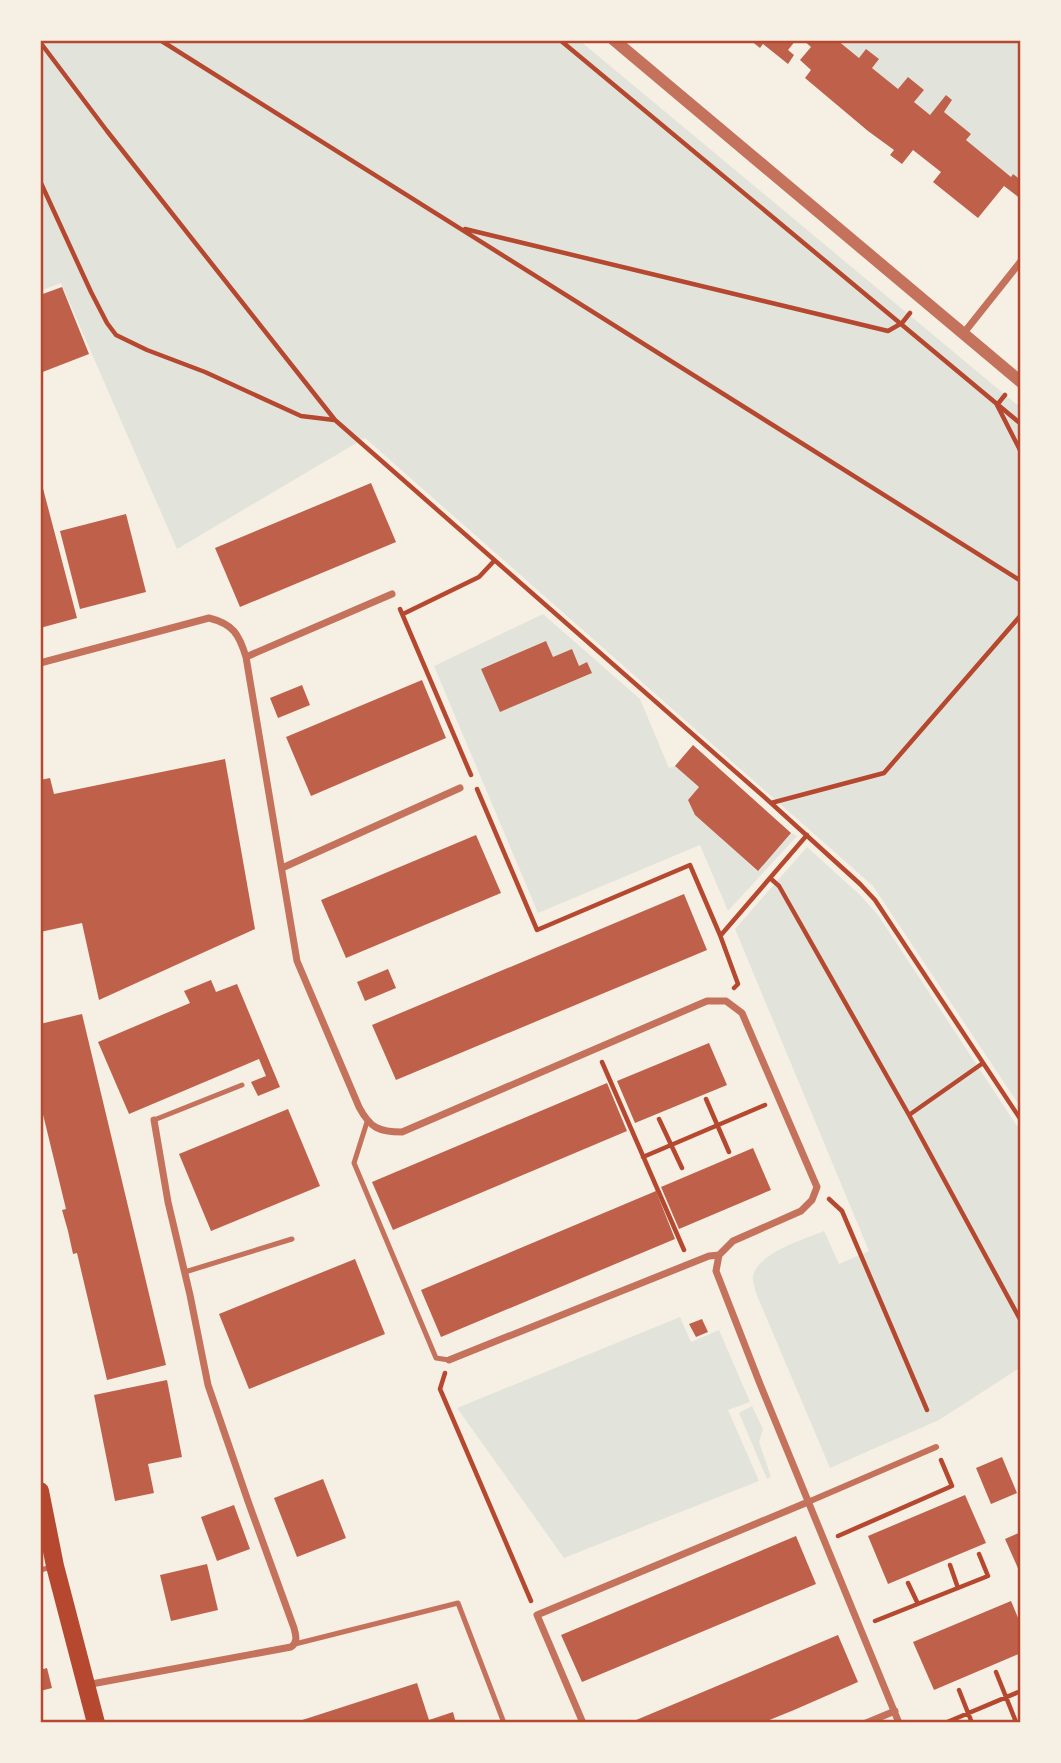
<svg xmlns="http://www.w3.org/2000/svg" width="1061" height="1763" viewBox="0 0 1061 1763" font-family="'Fira Sans',sans-serif">
<style>
.green{fill:#e2e4dc}
.building{fill:#bf614a}
.lines{fill:none;stroke-linecap:round;stroke-linejoin:round}
.path{stroke:#b5482f;stroke-width:4.5}
.service{stroke:#c5725c;stroke-width:5}
.pedestrian{stroke:#c5725c;stroke-width:6}
.minor{stroke:#c5725c;stroke-width:7}
.tertiary{stroke:#c5725c;stroke-width:12}
.primary{stroke:#b5482f;stroke-width:18}
.neatline{fill:none;stroke:#b5482f;stroke-width:2.5}
</style>
<rect width="100%" height="100%" fill="#f6efe4"/>
<path class="green" d="M40,40H579L1021,408V1108L873,886L365,438L177,549L61,283L40,291Z
M837,40H1021V180L1013,174L1011,177L966,140L971,134L944,112L952,101L946,96L930,115L914,102L924,90L898,89Z
M543,614L640,699L669,768L675,766L699,787L688,800L695,815L757,871L791,833L797,836L728,911L700,845L538,913L434,666Z
M807,847L860,895L878,915L1021,1132V1367L939,1420L830,1468L756,1293C755,1288 752,1281 753,1276C757,1253 805,1239 824,1231L839,1264L869,1251L735,929Z
M680,1317L691,1342L719,1330L750,1402L728,1410L759,1481L564,1558L457,1408Z
M752,1406L763,1429L759,1442L771,1477L767,1479L739,1413Z"/>
<path class="building" d="M750,40H796L788,50L794,55L788,64L763,44L760,48Z
M803,40H837L859,58L866,49L879,59L872,68L898,89L908,77L924,90L914,102L930,115L946,95L952,100L944,112L971,134L966,140L1011,177L1013,174L1021,180V199L1004,186L978,218L933,182L941,172L913,150L902,164L890,155L894,150L868,131L805,78L811,70L800,60L811,47Z
M62,287L89,354L40,373V295Z
M40,477L77,618L40,628Z
M371,483L396,542L240,607L215,548Z
M126,514L146,592L80,609L60,531Z
M546,641L553,657L572,649L579,666L587,662L592,673L500,712L481,669Z
M422,680L446,738L311,796L286,737Z
M302,685L310,705L278,718L270,698Z
M693,745L791,833L758,871L695,815L688,800L699,787L675,766Z
M225,759L255,929L99,1000L82,923L40,932V780L50,778L54,794Z
M476,835L501,893L346,958L321,900Z
M684,894L707,950L396,1080L372,1025Z
M388,969L396,988L365,1001L357,982Z
M211,980L216,992L237,984L280,1087L258,1096L251,1082L266,1076L259,1059L129,1114L98,1042L190,1003L184,991Z
M82,1014L166,1365L107,1380L77,1253L73,1254L68,1231L62,1210L66,1209L40,1102V1024Z
M709,1043L727,1085L635,1123L617,1081Z
M607,1083L627,1131L393,1230L372,1182Z
M288,1109L320,1186L211,1231L179,1154Z
M753,1148L771,1190L679,1229L661,1187Z
M656,1191L675,1239L441,1337L421,1290Z
M355,1259L385,1334L249,1389L219,1314Z
M702,1319L708,1332L696,1337L689,1324Z
M167,1380L182,1457L148,1464L154,1493L115,1501L94,1395Z
M1002,1457L1017,1493L991,1504L976,1468Z
M323,1479L346,1538L297,1557L274,1498Z
M965,1495L986,1543L888,1584L868,1536Z
M234,1505L250,1549L217,1561L201,1517Z
M1021,1532V1575L1005,1539Z
M796,1536L816,1584L582,1682L561,1635Z
M207,1564L218,1610L171,1621L160,1575Z
M1011,1601L1021,1625V1653L934,1690L913,1642Z
M838,1635L858,1682L794,1710L762,1723H629Z
M47,1668L52,1688L40,1691V1670Z
M417,1683L429,1720L453,1712L456,1723H293Z"/>
<g class="lines">
<path class="path" d="M160,40L1021,581
M560,40L1021,424
M40,42L107,131L335,420L771,803L860,884L875,900L1021,1120
M40,181L91,292L107,323L116,335L147,350L205,372L301,416L334,420
M465,229L888,331L902,323L910,313
M1005,395L997,405L1021,452
M400,609L471,775
M403,614L479,577L494,561
M477,789L537,930L690,865L720,935L738,984L734,988
M771,803L884,773L1021,615
M770,878L779,886L909,1115L1021,1321
M721,935L807,835
M602,1062L684,1250
M706,1099L729,1152
M909,1115L983,1063
M659,1119L682,1168
M643,1157L765,1105
M829,1199L842,1211L927,1410
M445,1373L440,1389L531,1601
M838,1536L952,1486L941,1460
M950,1565L958,1588
M908,1583L918,1604
M875,1621L988,1576L979,1554
M996,1672L1016,1722
M959,1690L972,1723
M945,1723L1021,1691"/>
<path class="service" d="M154,1120L242,1085
M367,1122L354,1163L436,1358L449,1360
M185,1272L292,1239
M40,1570L52,1567
M295,1644L458,1603L504,1723"/>
<path class="pedestrian" d="M808,1502L936,1447"/>
<path class="minor" d="M963,334L1021,261
M246,657L392,594
M40,663L209,618C233,624 239,634 246,657L297,961L359,1107C370,1128 379,1132 402,1132L707,1001H726L742,1013L817,1187L812,1200L801,1211L733,1241L719,1255L716,1271L760,1384L899,1723
M282,868L460,788
M449,1360L709,1256L719,1255
M86,1685L291,1647C298,1642 296,1636 294,1628L249,1504L208,1385L190,1295L168,1202L154,1120
M583,1723L537,1615L808,1502
M866,1723L895,1711"/>
<path class="tertiary" d="M614,40L1021,382"/>
<path class="primary" d="M40,1491L55,1566L96,1723"/>
</g>
<rect width="1061" height="1763" fill="none" stroke="#f6efe4" stroke-width="84"/>
<rect x="42" y="42" width="977" height="1679" class="neatline"/>
</svg>
